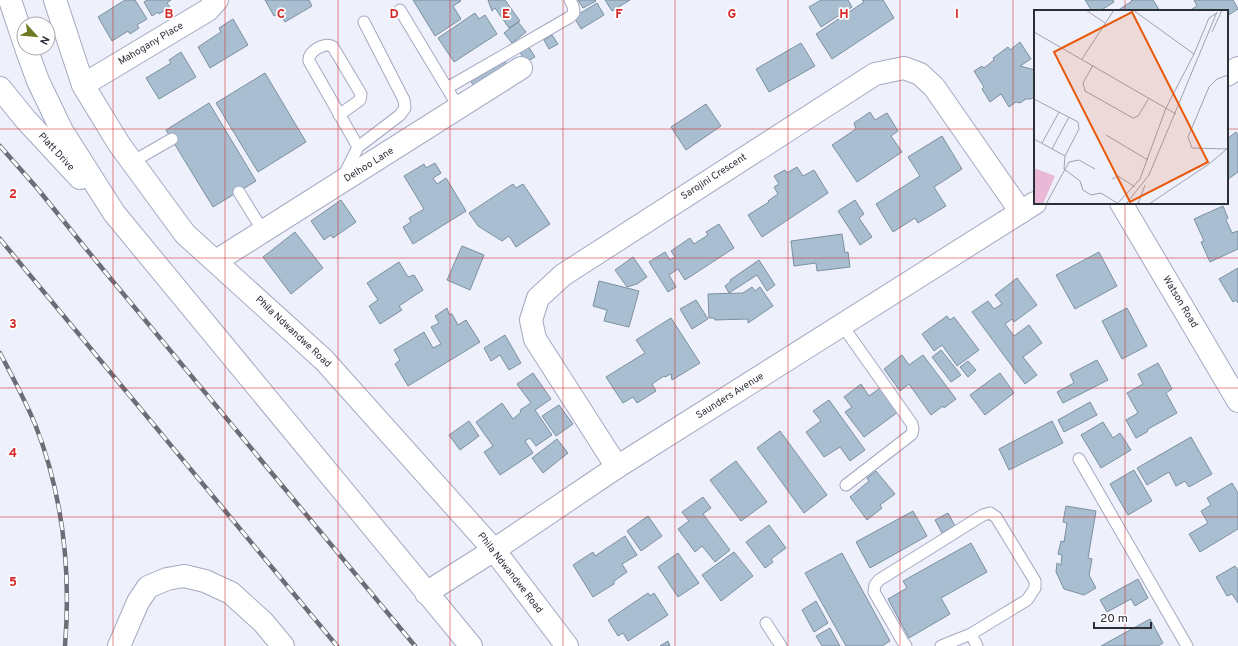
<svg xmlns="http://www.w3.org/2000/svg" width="1238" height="646" viewBox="0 0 1238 646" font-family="Overpass,sans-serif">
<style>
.building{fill:#a9bed1;stroke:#7b90a1}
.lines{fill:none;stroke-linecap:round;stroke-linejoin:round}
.service-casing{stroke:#a4a9c1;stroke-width:13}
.minor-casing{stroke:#a4a9c1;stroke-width:24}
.tertiary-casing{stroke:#a4a9c1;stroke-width:24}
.service{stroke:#fff;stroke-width:11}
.minor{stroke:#fff;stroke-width:22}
.tertiary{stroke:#fff;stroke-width:22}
.rail-casing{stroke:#6b6d77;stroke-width:4.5}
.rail{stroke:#fefefe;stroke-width:3;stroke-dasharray:9;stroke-linecap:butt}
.grid{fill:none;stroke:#d62828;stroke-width:1;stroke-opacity:0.55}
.labels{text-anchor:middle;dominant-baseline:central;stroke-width:3.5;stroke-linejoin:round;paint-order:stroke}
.street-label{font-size:10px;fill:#2c2e38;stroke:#fefefe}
.inset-road{fill:none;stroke:#a0a2ad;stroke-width:1}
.view{fill:#e8590c;fill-opacity:0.15;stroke:#e8590c;stroke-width:2}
.inset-edge{fill:none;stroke:#2c2e38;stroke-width:2}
.grid-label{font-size:13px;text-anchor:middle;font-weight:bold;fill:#d62828;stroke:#fefefe;stroke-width:3.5;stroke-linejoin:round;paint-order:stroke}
</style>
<rect width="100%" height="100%" fill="#eef0fb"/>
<path class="building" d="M125,0H135L147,19L137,25L139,28L130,34L128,31L112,41L98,17Z
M147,0H171L167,3L170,7L159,14L158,12L152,16L144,2Z
M265,0H309L312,6L285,22L279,13L274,16Z
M413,0H460L461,1L453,6L461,19L435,36Z
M488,0H505L520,21L509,28L495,8L492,11Z
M578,0H595L596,1L583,8Z
M605,0H630L612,11Z
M821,0H848L852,7L821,27L809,7Z
M862,0H883L894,18L832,59L816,34L864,2Z
M1085,0H1113L1114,2L1100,11H1092Z
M1131,0H1153L1160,11H1117L1132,1Z
M1194,0H1233L1238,9L1227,16V11H1189L1197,6Z
M597,3L604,15L581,29L574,17Z
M475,13L479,19L485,15L497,34L454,62L438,38Z
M233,19L248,45L210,68L198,47L221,32L219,28Z
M518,22L526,32L512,43L504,33Z
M552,35L558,44L549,49L544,40Z
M1020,42L1031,59L1020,66L1035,70V96L1031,99H1026L1020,103L1016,102L1009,107L1001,94L990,102L982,89L984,87L974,71L982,66L984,68L994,60L993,58L1008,47L1010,50Z
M801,43L815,66L769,92L756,69Z
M528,46L535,57L526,62L519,51Z
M181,52L196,77L159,99L146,78L171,63L169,60Z
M504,60L511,72L477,91L470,80Z
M265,73L306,142L258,172L216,103Z
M209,103L256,181L213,207L166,130Z
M706,104L721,126L686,150L671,127Z
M870,112L875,120L887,113L898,131L891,136L902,152L857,182L832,145L856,129L854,123Z
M1236,132L1238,135V172L1227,180V139Z
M942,136L962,169L934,187L946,206L918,223L915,218L893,232L876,204L920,176L908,157Z
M435,163L441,173L433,178L437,184L446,178L466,211L413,244L403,227L411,222L409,218L424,209L404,176L424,164L426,168Z
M797,167L803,176L814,170L828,193L762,237L748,215L769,202L768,201L778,194L774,187L779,184L774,176L785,170L787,173Z
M513,184L516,188L523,184L550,224L516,247L509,236L502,241L478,226L469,213Z
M341,200L356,222L333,238L331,235L324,240L311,221Z
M855,200L864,214L859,218L872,237L860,245L838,211Z
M1223,206L1228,218L1226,220L1232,233L1238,231V249L1210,262L1201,242L1204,241L1194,219Z
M719,224L734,248L685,280L678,269L669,275L676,287L668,292L649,262L665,252L670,260L675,257L671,251L690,238L694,244L708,235L706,232Z
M295,232L323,268L291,294L263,257Z
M842,234L845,253L848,252L850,267L817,271L816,263L794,266L791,241Z
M462,246L484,255L470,290L447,280Z
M1099,252L1117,286L1075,309L1056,275Z
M633,257L647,277L637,284L627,287L615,270Z
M759,260L775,285L767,291L757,275L729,293L725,286L731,281L730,280Z
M399,262L408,277L414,275L423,290L399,306L402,310L380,324L369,306L378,300L367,283Z
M1238,268V303L1236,300L1233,302L1219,279Z
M1017,278L1037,305L1014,322L1012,319L1005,324L1014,336L1029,325L1042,343L1023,357L1037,375L1025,384L972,312L988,301L994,309L1002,304L995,295Z
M599,281L639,291L629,327L604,321L607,310L593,306Z
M752,287L755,291L760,287L773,306L748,323V319L715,320L714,318H709L708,294L743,293Z
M696,300L708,319L692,329L680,309Z
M447,308L449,314H452L458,325L466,320L480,342L408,386L395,364L400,360L394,350L424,332L433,348L441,344L431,327L439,323L435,316Z
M1127,308L1147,346L1122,359L1102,321Z
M947,316L950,320L954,317L979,350L957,366L942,345L934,351L922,334Z
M671,318L700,363L672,380L671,374L665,377L664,376L652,384L656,391L637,403L633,397L623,403L606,377L645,353L636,340Z
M505,335L521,363L509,370L500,355L491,361L484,348Z
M941,350L961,375L951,382L932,357Z
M902,355L909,365L923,355L956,399L944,408L943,406L931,415L909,384L900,391L884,369Z
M1097,360L1108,380L1063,403L1057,392L1074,383L1070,374Z
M968,361L976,370L968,377L960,367Z
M1158,363L1172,389L1166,393L1177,413L1148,429L1147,432L1136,438L1126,420L1138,413L1127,393L1143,384L1138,374Z
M533,373L551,399L535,410L552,435L536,446L530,438L525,441L533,453L500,475L484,452L493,446L476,422L502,403L513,419L521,412L520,410L531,403L517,384Z
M1000,373L1014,393L985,415L970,395Z
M861,384L869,396L880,388L898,412L864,437L845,412L852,407L844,397Z
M829,400L865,450L850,461L840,447L824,457L806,432L821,421L813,411Z
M1090,402L1097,415L1064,432L1058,420Z
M559,405L573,424L556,436L542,416Z
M469,421L479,436L460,450L449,435Z
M1052,421L1063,443L1009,470L999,449Z
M1103,422L1113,438L1120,433L1131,450L1101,468L1081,435Z
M780,431L827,495L804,513L757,448Z
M1191,437L1212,474L1189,487L1185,481L1176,486L1169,472L1147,485L1137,468Z
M557,439L568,453L543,473L532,458Z
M736,461L767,502L741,521L710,480Z
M1134,470L1152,501L1128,515L1110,484Z
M876,471L895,494L880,505L882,508L867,520L850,497L869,481L867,478Z
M1232,483L1238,493V529L1200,552L1189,534L1208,523L1201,511L1211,505L1207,498Z
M703,497L711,508L703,514L730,550L715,562L702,546L695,552L678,529L689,521L682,512Z
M1066,506L1096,511L1088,558L1092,559L1089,575L1096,588L1084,595L1064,589L1056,572L1057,563L1061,565L1062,555L1058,554L1061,541L1064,542L1067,523L1063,522Z
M913,511L927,536L870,568L856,542Z
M948,513L955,526L942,533L935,520Z
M648,516L662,536L641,551L627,531Z
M769,525L786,548L771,559L773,562L765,568L746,542Z
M625,536L637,555L622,564L627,572L614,581V584L593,597L573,565L593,552L595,556Z
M971,543L987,572L941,598L950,614L909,638L888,599L907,588L903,581Z
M734,552L753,576L721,601L702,575Z
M678,553L699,583L678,597L658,567Z
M842,553L890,641L882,646H846L805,573Z
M1235,566L1238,570V603L1232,594L1227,596L1216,577Z
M1138,579L1148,598L1135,606L1131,599L1107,612L1100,600Z
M648,593L650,596L654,593L668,615L628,641L623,633L618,636L608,620Z
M816,601L828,623L814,632L802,610Z
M1150,619L1163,643L1158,646H1101Z
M830,628L840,646H822L816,636Z
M668,641L670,646H660Z"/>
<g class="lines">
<defs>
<path id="service" d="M400,10L459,108
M447,88L570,17L574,13L573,6L570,0
M339,115L360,100L361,94L333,47C325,41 307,52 309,61L358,147L344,175
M358,147L400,115L405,108L404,100L364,22
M132,162L172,139
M239,192L263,231
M842,325L912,424L913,429L912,434L846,485
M1079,459L1187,646
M766,623L781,646
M971,634L977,646
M906,646L903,642L874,592L875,585L879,580L983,515L990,513L996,517L1035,581V588L1027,600L971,634L941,646"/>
<path id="minor" d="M55,0L83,85L119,144L185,234L324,360L494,550L567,646
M83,85L208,10L217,0
M1121,203L1238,401
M216,261L521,68
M617,467L535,339L531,320L538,298L563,275L875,74L904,68L920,74L934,87L1021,212
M119,646L138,602L148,587L167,579L184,576L205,581L231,593L263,622L283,646"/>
<path id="tertiary" d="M10,0L24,42
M26,48L38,81L62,131L114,213L471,646
M1227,75L1238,68
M0,88L26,120L80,178
M426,593L494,550L617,467L1035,203"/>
</defs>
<use href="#service" class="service-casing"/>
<use href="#minor" class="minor-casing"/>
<use href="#tertiary" class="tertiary-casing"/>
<use href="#service" class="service"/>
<use href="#minor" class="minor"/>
<use href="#tertiary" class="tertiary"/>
<defs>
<path id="rail" d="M0,146L37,188L87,250L415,646
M0,239L337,646
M0,353C12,376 25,400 35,424C63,495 71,571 65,646"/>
</defs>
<use href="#rail" class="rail-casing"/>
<use href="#rail" class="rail"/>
</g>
<path class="grid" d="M113,0V646M225,0V646M338,0V646M450,0V646M563,0V646M675,0V646M788,0V646M900,0V646M1013,0V646M1125,0V11M0,129H1035M1227,129H1238M1125,203V646M0,258H1238M0,388H1238M0,517H1238"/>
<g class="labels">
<g class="street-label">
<text transform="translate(151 44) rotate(-31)">Mahogany Place</text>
<text transform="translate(56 152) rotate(47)">Platt Drive</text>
<text transform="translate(369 165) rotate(-32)">Delhoo Lane</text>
<text transform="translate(714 177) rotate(-33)">Sarojini Crescent</text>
<text transform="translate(1180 302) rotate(59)">Watson Road</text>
<text transform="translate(293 332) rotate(43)">Phila Ndwandwe Road</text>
<text transform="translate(730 396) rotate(-32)">Saunders Avenue</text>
<text transform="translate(510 573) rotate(52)">Phila Ndwandwe Road</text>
</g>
</g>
<g transform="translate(1034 10)">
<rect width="194" height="194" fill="#eef0fb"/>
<path d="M0,158L21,166L9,194H0Z" fill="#eab8d7"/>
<path class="inset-road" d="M52,0L71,13M99,0L160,44M0,22L142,104M178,22L188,0M48,49L80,0M59,55L49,73L51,81L99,108L104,106L115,88M0,89L44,112L45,119L31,146M72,125L114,150M0,129L31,146L30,159L46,171L49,180L57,185L67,183L83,193M8,133L25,102M18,139L35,107M194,139L158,138L154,127L175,77L183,69L194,65M78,169L84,166L101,177M12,194L35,152L45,150L61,159M83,194L106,169L132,98L160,44L175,8L183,3M92,194L115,165L183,2M104,194L111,175M115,194L175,154L194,138"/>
<path class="view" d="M98,2L174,152L96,192L20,42Z"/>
<rect width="194" height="194" class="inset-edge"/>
</g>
<g class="grid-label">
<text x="169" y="18">B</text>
<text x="281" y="18">C</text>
<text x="394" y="18">D</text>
<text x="506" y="18">E</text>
<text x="619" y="18">F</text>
<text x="732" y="18">G</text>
<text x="844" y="18">H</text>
<text x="957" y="18">I</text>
<text x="13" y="198">2</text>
<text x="13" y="328">3</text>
<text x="13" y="457">4</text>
<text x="13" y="586">5</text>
</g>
<g transform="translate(36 36) rotate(117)"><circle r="19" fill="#fefefe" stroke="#aaabaf"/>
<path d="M0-3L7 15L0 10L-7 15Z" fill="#6f7823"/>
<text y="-6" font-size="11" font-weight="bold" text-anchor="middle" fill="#2c2e38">N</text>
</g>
<path d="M1094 622v6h57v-6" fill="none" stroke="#2c2e38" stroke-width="2"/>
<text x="1100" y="622" font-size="12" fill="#2c2e38" stroke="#fefefe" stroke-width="3" paint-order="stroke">20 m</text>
</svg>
